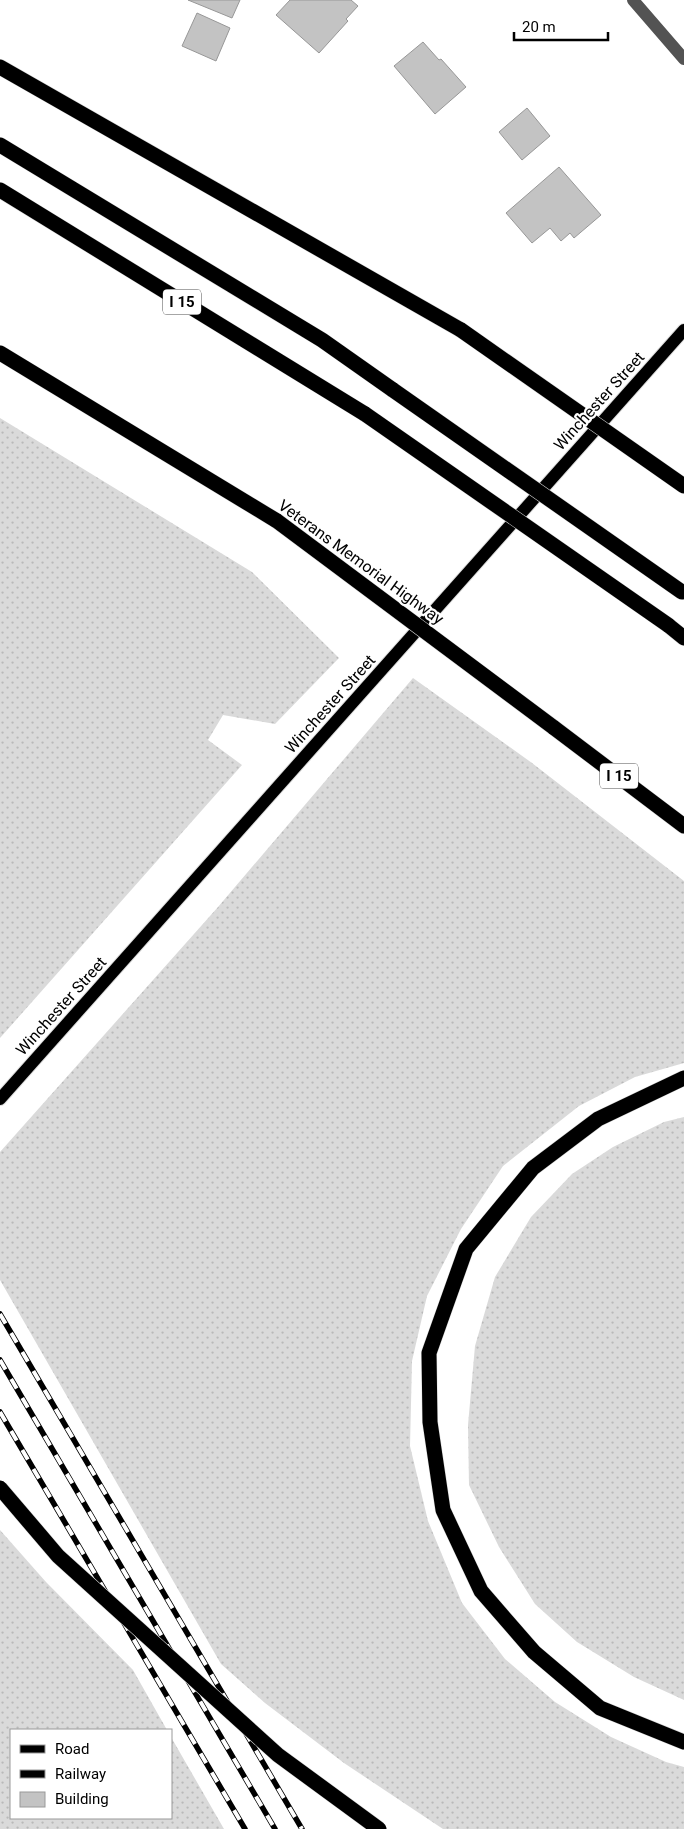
<svg xmlns="http://www.w3.org/2000/svg" width="684" height="1829" viewBox="0 0 684 1829" font-family="Roboto,sans-serif">
<style>
.grass{fill:url(#grass-dots)}
.building{fill:#c3c3c3;stroke:#979797}
.lines{fill:none;stroke-linecap:round;stroke-linejoin:round}
.major-casing{stroke:#dbdbdb;stroke-width:14}
.highway-casing{stroke:#dbdbdb;stroke-width:16}
.minor{stroke:#535353;stroke-width:12}
.major{stroke:#000;stroke-width:12}
.highway{stroke:#000;stroke-width:15}
.rail-casing{stroke:#000;stroke-width:5.5}
.rail{stroke:#fff;stroke-width:4;stroke-dasharray:11;stroke-linecap:butt}
.highway-bridge-casing{stroke:#dbdbdb;stroke-width:16;stroke-linecap:butt}
.highway-bridge{stroke:#000;stroke-width:15}
.labels{text-anchor:middle;dominant-baseline:central;stroke-width:4.5;stroke-linejoin:round;paint-order:stroke}
.shield{fill:#fff;stroke:#4c4c4c;stroke-width:1}
.shield-label{font-size:15px;font-weight:bold;fill:#000}
.street-label{font-size:16px;fill:#000;stroke:#fff}
</style>
<defs>
<pattern id="grass-dots" width="8" height="8" patternUnits="userSpaceOnUse" patternTransform="scale(1.25)"><rect width="8" height="8" fill="#dadada"/><path d="M2 2h.1M6 6h.1" fill="none" stroke="#b9b9b9" stroke-width="1.8" stroke-linecap="round"/></pattern>
</defs>
<rect width="100%" height="100%" fill="#fff"/>
<path class="grass" d="M0,418L252,572L339,658L275,724L223,715L208,740L242,765L0,1038Z
M413,678L532,763L684,881V1063L635,1077L579,1106L503,1166L461,1229L427,1296L412,1361L410,1446L428,1521L462,1603L505,1659L555,1702L611,1737L666,1762L684,1767V1829H443L344,1763L265,1703L221,1664L0,1280V1152L218,907Z
M684,1117V1700L634,1677L577,1642L535,1604L499,1547L469,1485L468,1425L475,1346L495,1277L531,1217L572,1174L613,1147L664,1122Z
M0,1530L46,1582L133,1670L167,1730H11V1818H171V1737L224,1829H0Z"/>
<path class="building" d="M188,0H240L232,18Z
M290,0H351L358,6L346,19L348,21L319,53L276,15Z
M197,13L230,28L216,61L182,46Z
M423,42L439,60L441,59L466,87L435,114L394,66Z
M527,108L550,136L522,160L499,132Z
M559,167L601,215L574,238L570,233L561,241L550,228L532,243L506,213Z"/>
<g class="lines">
<defs>
<path id="major" d="M0,1099L684,330"/>
<path id="highway" d="M0,67L461,330
M0,145L322,340L393,390
M0,190L365,414
M0,353L277,521
M668,625L684,638
M553,727L684,826
M684,1078L598,1119L533,1168L466,1249L429,1353L430,1422L443,1510L481,1591L534,1652L600,1708L684,1742"/>
</defs>
<use href="#major" class="major-casing"/>
<use href="#highway" class="highway-casing"/>
<path class="minor" d="M633,0L684,59"/>
<use href="#major" class="major"/>
<use href="#highway" class="highway"/>
<defs>
<path id="rail" d="M0,1314L302,1829
M0,1360L275,1829
M0,1412L245,1829"/>
</defs>
<use href="#rail" class="rail-casing"/>
<use href="#rail" class="rail"/>
<defs>
<path id="highway-bridge" d="M461,330L684,486
M393,390L682,592
M365,414L668,625
M277,521L553,727
M0,1488L58,1556L278,1755L379,1829"/>
</defs>
<use href="#highway-bridge" class="highway-bridge-casing"/>
<use href="#highway-bridge" class="highway-bridge"/>
</g>
<g class="labels">
<g class="shield">
<rect x="163" y="289.5" width="38" height="25" rx="4"/>
<rect x="600" y="763.5" width="38" height="25" rx="4"/>
</g>
<g class="shield-label">
<text x="182" y="302">I 15</text>
<text x="619" y="776">I 15</text>
</g>
<g class="street-label">
<text transform="translate(599 401) rotate(-48)">Winchester Street</text>
<text transform="translate(361 562) rotate(36)">Veterans Memorial Highway</text>
<text transform="translate(330 704) rotate(-48)">Winchester Street</text>
<text transform="translate(61 1006) rotate(-48)">Winchester Street</text>
</g>
</g>
<rect x="10" y="1729" width="162" height="90" fill="#ffffff" stroke="#999999"/>
<rect x="20" y="1745" width="25" height="8" fill="#000000" stroke="#999999"/>
<text x="55" y="1754" font-size="15" fill="#000000">Road</text>
<rect x="20" y="1770" width="25" height="8" fill="#000000" stroke="#999999"/>
<text x="55" y="1779" font-size="15" fill="#000000">Railway</text>
<rect x="20" y="1792" width="25" height="15" fill="#c3c3c3" stroke="#999999"/>
<text x="55" y="1804" font-size="15" fill="#000000">Building</text>
<path d="M514 32v8h94v-8" fill="none" stroke="#000000" stroke-width="2.5"/>
<text x="522" y="32" font-size="15" fill="#000000" stroke="#ffffff" stroke-width="4" paint-order="stroke">20 m</text>
</svg>
